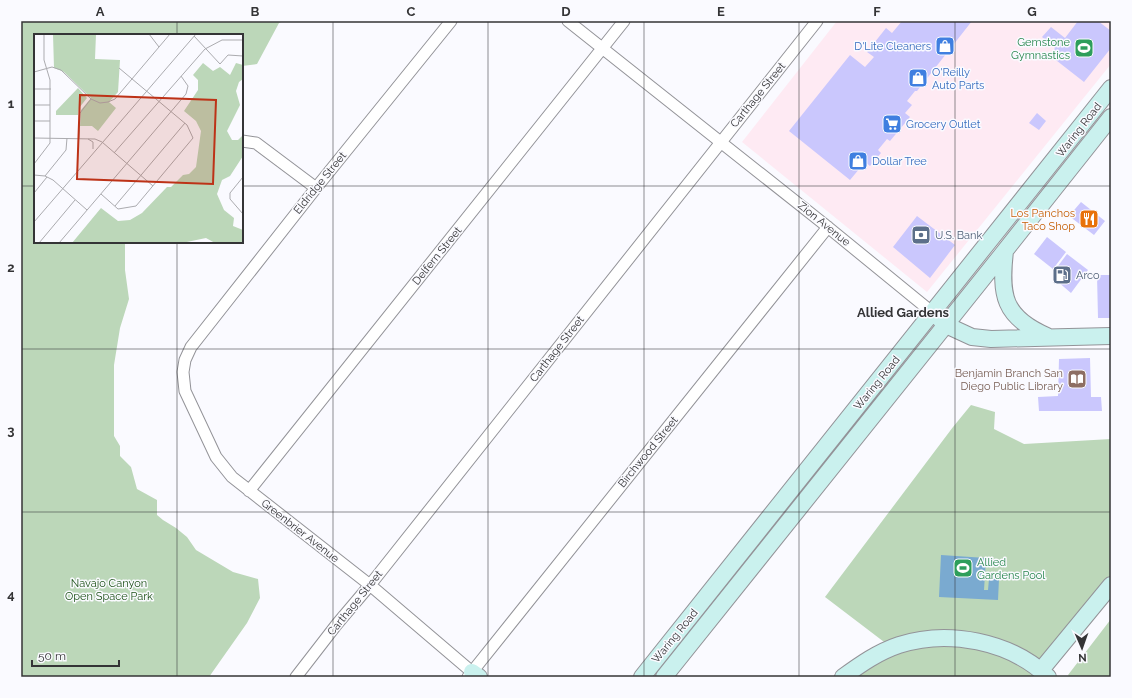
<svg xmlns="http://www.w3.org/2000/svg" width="1132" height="698" viewBox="0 0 1132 698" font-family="Raleway,sans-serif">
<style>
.commercial{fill:#feeaf3}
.green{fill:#bcd7b9}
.water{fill:#7aaad0}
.building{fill:#cac7fd}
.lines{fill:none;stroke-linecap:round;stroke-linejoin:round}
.street-casing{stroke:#939398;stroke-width:13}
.secondary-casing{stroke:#939398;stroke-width:18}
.street{stroke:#fff;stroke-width:11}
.secondary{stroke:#caf1ee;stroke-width:16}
.grid{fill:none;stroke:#343436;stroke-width:1;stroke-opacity:0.55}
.labels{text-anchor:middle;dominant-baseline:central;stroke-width:3;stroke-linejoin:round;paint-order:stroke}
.leisure-label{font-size:11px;fill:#27864d;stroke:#fafaff;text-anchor:end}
.shop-label{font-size:11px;fill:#366cbe;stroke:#fafaff;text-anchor:start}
.street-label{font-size:11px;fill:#343436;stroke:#fafaff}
.food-label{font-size:11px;fill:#c56008;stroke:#fafaff;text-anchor:end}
.service-label{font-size:11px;fill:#4e5e75;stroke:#fafaff;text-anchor:start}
.education-label{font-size:11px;fill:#785e54;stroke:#fafaff;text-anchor:end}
.park-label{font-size:11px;fill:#1d5218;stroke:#fafaff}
.quarter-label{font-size:13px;font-weight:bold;fill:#343436;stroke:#fafaff}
.inset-road{fill:none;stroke:#ababaf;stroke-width:1}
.view{fill:#bd3217;fill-opacity:0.15;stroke:#bd3217;stroke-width:2}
.inset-edge{fill:none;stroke:#343436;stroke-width:2}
.neatline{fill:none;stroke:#343436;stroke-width:1.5}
.grid-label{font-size:13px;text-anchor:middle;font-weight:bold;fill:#343436}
</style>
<rect width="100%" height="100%" fill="#fafaff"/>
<path class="commercial" d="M837,21H1111V64L927,292L742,142Z"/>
<path class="green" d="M21,21H283L279,23L257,64L242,66V35H35V242H125V270L129,299L120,328L114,365V436L120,446V456L131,467L137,489L157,500V515L163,520L176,528L187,537L196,550L233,572L258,579L260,598L247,623L209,677H21Z
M971,405L995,412L994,429L1024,444L1111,439V585L1041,670L1048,677H845L892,648L825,597L953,427Z
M1111,619V677H1070L1068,675Z"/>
<path class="water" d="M941,555L986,558L984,590H988L989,579H999L998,600L939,597Z"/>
<path class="building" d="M902,21H972L917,91H915L907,101L912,105L905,113L910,117L890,141L887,139L878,150L881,153L870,166L865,162L850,180L789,131L850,55L865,67L874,57L867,52L886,28L892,33Z
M1078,21H1098L1111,31V48L1084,82L1052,57L1056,53L1053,51L1055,48L1042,37L1051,27L1065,38Z
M1037,113L1046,121L1039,130L1029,123Z
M1081,202L1105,221L1094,235L1069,216Z
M917,216L955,245L930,278L893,247Z
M1047,237L1066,252L1053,269L1034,254Z
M1067,254L1088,270L1071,293L1057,281L1061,275L1055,270Z
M1097,275H1111V318H1098Z
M1090,358L1091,397H1101L1102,411H1039L1038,397L1058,396L1059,359Z"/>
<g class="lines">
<defs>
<path id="street" d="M451,21L316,188L191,347L185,360L183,372L185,391L216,457L232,477L370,585L472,672
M568,21L824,224L933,313
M242,141L256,143L316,188
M249,491L624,21
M296,677L337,624L370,585L817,21
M468,677L828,227"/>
<path id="secondary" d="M1005,251C1000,295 1003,317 1047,336
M939,318L946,325L972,337L991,339L1111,336
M1041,670L1111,585
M472,672L479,677
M642,677L1111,88
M664,677L1000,257L1111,117
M843,677C861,664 878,652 899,645C948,629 1010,641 1048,677"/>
</defs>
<use href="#street" class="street-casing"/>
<use href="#secondary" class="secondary-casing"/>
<use href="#street" class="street"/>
<use href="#secondary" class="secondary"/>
</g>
<path class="grid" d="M177,21V35M333,21V677M488,21V677M644,21V677M799,21V677M955,21V677M21,186H35M242,186H1111M177,242V677M21,349H1111M21,512H1111"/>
<defs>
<symbol id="shop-square" viewBox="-11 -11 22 22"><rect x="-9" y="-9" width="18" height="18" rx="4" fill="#3f7fe0" stroke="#fafaff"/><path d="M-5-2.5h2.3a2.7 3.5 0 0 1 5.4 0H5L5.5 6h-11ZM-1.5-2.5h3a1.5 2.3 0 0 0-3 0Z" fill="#fff"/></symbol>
<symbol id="stadium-square" viewBox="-11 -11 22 22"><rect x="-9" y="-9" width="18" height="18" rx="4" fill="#2e9e5b" stroke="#fafaff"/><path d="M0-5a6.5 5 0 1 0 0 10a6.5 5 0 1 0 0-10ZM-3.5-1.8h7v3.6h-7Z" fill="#fff"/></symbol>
<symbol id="supermarket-square" viewBox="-11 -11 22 22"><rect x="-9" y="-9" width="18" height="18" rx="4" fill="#3f7fe0" stroke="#fafaff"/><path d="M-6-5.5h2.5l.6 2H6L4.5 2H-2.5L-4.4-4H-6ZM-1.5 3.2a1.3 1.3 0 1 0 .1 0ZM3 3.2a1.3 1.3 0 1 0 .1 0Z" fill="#fff"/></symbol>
<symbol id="restaurant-square" viewBox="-11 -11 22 22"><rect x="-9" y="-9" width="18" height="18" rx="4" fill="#e8710a" stroke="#fafaff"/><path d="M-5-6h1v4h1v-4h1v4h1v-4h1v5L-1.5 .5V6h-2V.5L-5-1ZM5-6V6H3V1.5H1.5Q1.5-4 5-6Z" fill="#fff"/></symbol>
<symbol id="bank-square" viewBox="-11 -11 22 22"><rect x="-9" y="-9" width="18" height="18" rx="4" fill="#5c6f8a" stroke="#fafaff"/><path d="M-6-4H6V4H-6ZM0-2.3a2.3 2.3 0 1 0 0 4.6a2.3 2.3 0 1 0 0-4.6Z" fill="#fff"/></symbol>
<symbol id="fuel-square" viewBox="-11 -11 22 22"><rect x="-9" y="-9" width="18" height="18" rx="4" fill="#5c6f8a" stroke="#fafaff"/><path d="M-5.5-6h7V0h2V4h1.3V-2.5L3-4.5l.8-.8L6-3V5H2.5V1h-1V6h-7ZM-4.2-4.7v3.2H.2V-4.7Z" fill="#fff"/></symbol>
<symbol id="library-square" viewBox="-11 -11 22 22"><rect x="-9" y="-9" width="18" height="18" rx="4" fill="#8d6e63" stroke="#fafaff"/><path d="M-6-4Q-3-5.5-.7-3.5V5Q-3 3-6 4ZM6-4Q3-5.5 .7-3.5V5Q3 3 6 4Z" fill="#fff"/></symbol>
</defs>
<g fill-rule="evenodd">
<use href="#shop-square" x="934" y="35" width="22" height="22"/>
<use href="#stadium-square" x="1073" y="37" width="22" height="22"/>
<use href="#shop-square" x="907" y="67" width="22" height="22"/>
<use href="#supermarket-square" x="881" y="113" width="22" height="22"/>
<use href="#shop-square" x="847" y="150" width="22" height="22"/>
<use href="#restaurant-square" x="1078" y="208" width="22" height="22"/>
<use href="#bank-square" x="910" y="224" width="22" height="22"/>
<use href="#fuel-square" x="1051" y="264" width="22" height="22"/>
<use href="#library-square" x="1066" y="368" width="22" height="22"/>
<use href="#stadium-square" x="952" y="557" width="22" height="22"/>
</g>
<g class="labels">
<g class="leisure-label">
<text x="1070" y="42">Gemstone<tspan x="1070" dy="13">Gymnastics</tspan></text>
<text x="977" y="562" text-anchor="start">Allied<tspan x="977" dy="13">Gardens Pool</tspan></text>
</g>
<g class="shop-label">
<text x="931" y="46" text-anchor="end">D'Lite Cleaners</text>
<text x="932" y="72">O'Reilly<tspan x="932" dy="13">Auto Parts</tspan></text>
<text x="906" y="124">Grocery Outlet</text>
<text x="872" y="161">Dollar Tree</text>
</g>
<g class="street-label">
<text transform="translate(758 95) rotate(-51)">Carthage Street</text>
<text transform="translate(1079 130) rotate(-52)">Waring Road</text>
<text transform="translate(320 183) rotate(-51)">Eldridge Street</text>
<text transform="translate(824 224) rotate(39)">Zion Avenue</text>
<text transform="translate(437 256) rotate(-51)">Delfern Street</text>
<text transform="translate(557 349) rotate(-52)">Carthage Street</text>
<text transform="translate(877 383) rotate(-51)">Waring Road</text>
<text transform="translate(648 452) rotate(-51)">Birchwood Street</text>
<text transform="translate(300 531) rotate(38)">Greenbrier Avenue</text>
<text transform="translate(355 603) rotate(-51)">Carthage Street</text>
<text transform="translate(675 636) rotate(-51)">Waring Road</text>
</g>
<g class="food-label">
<text x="1075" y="213">Los Panchos<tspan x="1075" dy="13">Taco Shop</tspan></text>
</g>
<g class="service-label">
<text x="935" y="235">U.S. Bank</text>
<text x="1076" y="275">Arco</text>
</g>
<g class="education-label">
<text x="1063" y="373">Benjamin Branch San<tspan x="1063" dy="13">Diego Public Library</tspan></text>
</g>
<g class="park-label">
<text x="109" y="583">Navajo Canyon<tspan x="109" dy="13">Open Space Park</tspan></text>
</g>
<g class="quarter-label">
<text x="903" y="312">Allied Gardens</text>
</g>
</g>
<g transform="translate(34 34)">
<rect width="209" height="209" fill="#fafaff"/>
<path d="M19,0H62L61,25L86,26L84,58L75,68L82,74L64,97L58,92H46L47,76L57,64L30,38L20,34ZM169,29L179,37L186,33L196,41L202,29L209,31V45L205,48L202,57L206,71L193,97L198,106H204L209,101V122L196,142L188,146L183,160L190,176L200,184L199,192L209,196V209H181L172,204L148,209H38L67,174L84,187L96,186L108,179L133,153H137L149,141L155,140L162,133L167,97L162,87L150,77L164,56V46L159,41ZM44,54L53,64L45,74L44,81H22V77Z" fill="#bcd7b9"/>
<path class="inset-road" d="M115,0L125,13M160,2L186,30L194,21L209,22M0,38L18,33L27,36L57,65L66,69L74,68L81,65L136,0M0,55H17M0,71H16M0,87H16M0,104L61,105L68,108M45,104L46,79L57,65M54,105L59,108V115M68,108L119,152M80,119L171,15L188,6H209M0,130L16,109V46L10,26V0M0,141L11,142L19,146L53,176M11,142L32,116L33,104M209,143L196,159V165L209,180M0,159L13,143M67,160L84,175L102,172L159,104L153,91L85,34M81,172L151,89M0,188L162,0M5,209L41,166M25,209L152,60L154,52L147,42"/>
<path class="view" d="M46,61L182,66L179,150L43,145Z"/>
<rect width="209" height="209" class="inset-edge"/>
</g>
<rect width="1132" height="698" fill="none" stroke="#fafaff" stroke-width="44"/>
<g transform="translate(1082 648) rotate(178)" stroke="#fafaff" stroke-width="3" paint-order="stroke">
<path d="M0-3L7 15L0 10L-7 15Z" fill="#343436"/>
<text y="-6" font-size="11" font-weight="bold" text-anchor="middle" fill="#343436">N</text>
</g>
<path d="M32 660v6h87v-6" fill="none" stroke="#343436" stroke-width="2"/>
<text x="38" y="660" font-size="12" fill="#343436" stroke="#fafaff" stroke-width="3" paint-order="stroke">50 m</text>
<rect x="22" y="22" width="1088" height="654" class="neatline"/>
<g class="grid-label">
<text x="100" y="16">A</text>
<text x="255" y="16">B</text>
<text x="411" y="16">C</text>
<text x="566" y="16">D</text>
<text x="721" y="16">E</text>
<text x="877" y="16">F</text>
<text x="1032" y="16">G</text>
<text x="11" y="108">1</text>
<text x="11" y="272">2</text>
<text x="11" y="435">3</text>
<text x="11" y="599">4</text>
</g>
</svg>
